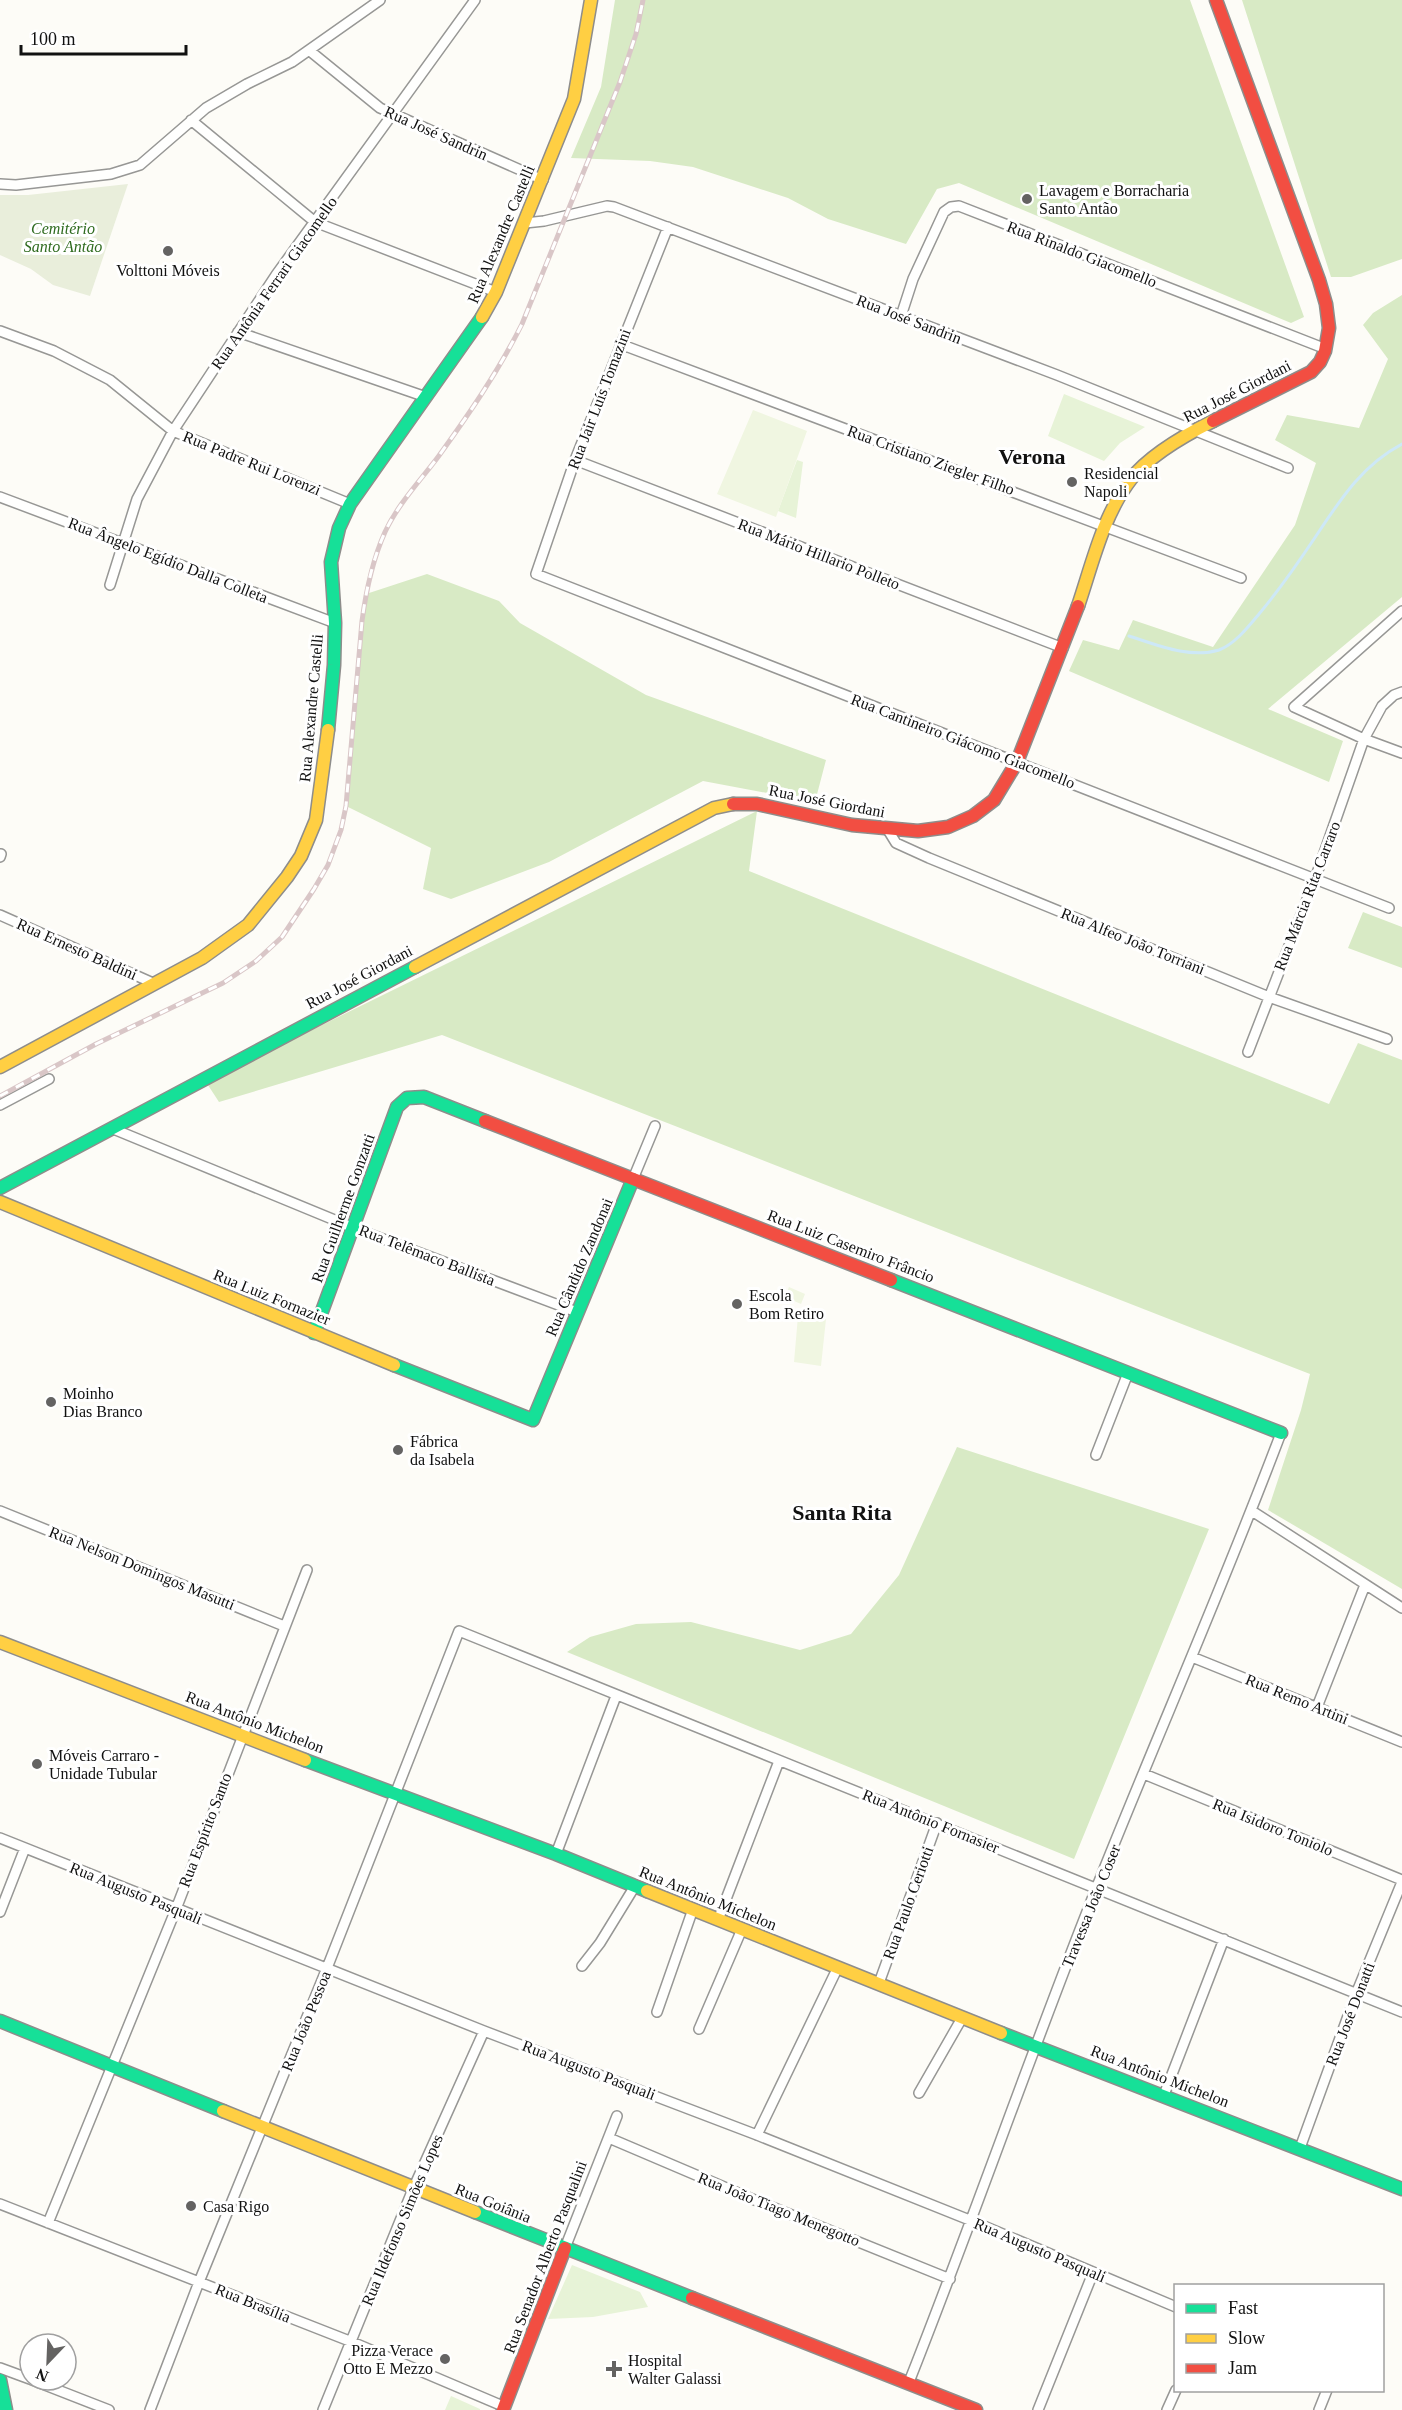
<svg xmlns="http://www.w3.org/2000/svg" width="1402" height="2410" viewBox="0 0 1402 2410" font-family="'Times New Roman',serif">
<style>
.green{fill:#e7f3d7}
.forest{fill:#d8eac5}
.cemetery{fill:#e9eedb}
.pitch{fill:#f0f6e1}
.lines{fill:none;stroke-linecap:round;stroke-linejoin:round}
.stream{stroke:#cde8f7;stroke-width:3}
.street-casing{stroke:#979795;stroke-width:12}
.fast-casing{stroke:#8e8d8b;stroke-width:15}
.slow-casing{stroke:#8e8d8b;stroke-width:15}
.jam-casing{stroke:#8e8d8b;stroke-width:15}
.street{stroke:#fffffe;stroke-width:9}
.fast{stroke:#16e098;stroke-width:12}
.slow{stroke:#ffcf43;stroke-width:12}
.jam{stroke:#f24e42;stroke-width:12}
.rail-casing{stroke:#d9c6c7;stroke-width:5}
.rail{stroke:#fff;stroke-width:3;stroke-dasharray:9;stroke-linecap:butt}
.poi-dot{fill:#646362;stroke:#fff;stroke-width:2}
.labels{text-anchor:middle;dominant-baseline:central;stroke-width:6;stroke-linejoin:round;paint-order:stroke}
.street-label{font-size:16px;fill:#111;stroke:#fff}
.poi-label{font-size:16px;fill:#111;stroke:#fff;text-anchor:start}
.park-label{font-size:16px;font-style:italic;fill:#2f6b1f;stroke:#fff}
.district-label{font-size:22px;font-weight:bold;fill:#111;stroke:#fff}
</style>
<rect width="100%" height="100%" fill="#fdfcf7"/>
<path class="green" d="M1064,394L1145,427L1120,443L1104,461L1048,436Z
M797,460L803,462L796,518L778,511Z
M572,2265L640,2292L648,2307L593,2317L548,2319Z
M451,2396L480,2409V2410H445Z"/>
<path class="forest" d="M615,0H1190L1304,317L1291,323L959,183L937,189L906,244L828,219L788,198L693,167L650,161L571,158L601,87Z
M1242,0H1402V259L1351,277H1331Z
M1402,295V597L1268,709L1343,741L1329,782L1069,671L1083,640L1119,650L1133,620L1213,647L1295,525L1316,463L1275,440L1287,415L1359,428L1388,359L1363,325L1373,313Z
M427,574L499,601L520,623L646,695L826,760L815,802L703,781L549,862L451,899L423,889L431,848L346,806L366,594Z
M757,811L749,871L1329,1104L1358,1043L1402,1060V1589L1268,1510L1301,1410L1310,1374L442,1035L219,1102L206,1082Z
M1363,912L1402,927V968L1348,948Z
M957,1447L1209,1529L1074,1859L567,1652L590,1637L636,1624L691,1622L800,1650L851,1634L899,1575Z"/>
<path class="cemetery" d="M128,184L90,296L53,285L31,269L0,255V195H28Z"/>
<path class="pitch" d="M753,410L807,431L776,517L717,494Z
M789,1287L805,1294L801,1304L785,1297Z
M798,1316L826,1319L821,1366L794,1362Z"/>
<g class="lines">
<path class="stream" d="M1129,636C1157,645 1190,659 1219,650C1235,644 1249,626 1259,614C1280,589 1298,563 1316,536C1340,500 1362,465 1402,444"/>
<defs>
<path id="street" d="M310,51L380,108L543,180
M191,120L315,222L496,292
M0,184L16,185L111,174L140,165L206,108L247,84L292,62L380,0
M525,223L544,221L607,206L614,207L1057,375L1288,468
M668,227L575,460L536,574L1389,908
M901,316L913,279L944,212L951,207L959,206L1326,349
M0,331L54,351L110,380L173,431L350,504
M238,332L426,397
M620,344L1241,578
M575,460L1063,648
M0,497L335,623
M110,585L137,499L173,431L276,275L475,0
M1402,611L1294,707L1364,739L1402,753
M888,830L896,843L929,858L1269,997L1387,1039
M0,857L1,854
M0,915L153,983
M1248,1052L1315,879L1364,739L1382,706L1394,695L1402,692
M0,1105L49,1079
M111,1128L354,1228L577,1312
M633,1179L655,1126
M1096,1455L1128,1373
M0,1511L284,1626
M1252,1511L1402,1608
M1192,1657L1402,1742
M1317,1707L1365,1585
M1144,1774L1402,1880
M0,1838L484,2031L757,2135L972,2221L1176,2307
M556,1854L616,1696
M0,1912L25,1848
M718,1920L779,1761
M582,1966L600,1943L635,1886
M879,1983L937,1823
M657,2012L693,1909
M699,2029L742,1929
M919,2093L962,2018
M1164,2095L1224,1939
M757,2135L838,1967
M609,2138L757,2201L950,2279
M1300,2148L1356,1994L1402,1882
M0,2204L352,2342L505,2407
M48,2223L176,1909L307,1570
M565,2248L617,2116
M0,2368L30,2379
M32,2380L109,2410
M909,2382C974,2218 1031,2052 1096,1889C1157,1736 1223,1587 1281,1433
M150,2410L199,2282L327,1968L459,1631L1402,2012
M323,2410L413,2189L484,2031
M1038,2410L1093,2273
M1167,2410L1176,2390
M1319,2410L1327,2390"/>
<path id="fast" d="M328,730L334,665L335,623L331,562L339,528L350,504L482,317
M0,1188L415,967
M891,1280L1281,1433
M314,1333L397,1107L407,1098L424,1097L485,1121
M394,1365L533,1420L633,1179
M305,1760L556,1854L647,1891
M0,2021L223,2111
M1001,2033L1402,2189
M475,2212L692,2298
M0,2380L6,2410"/>
<path id="slow" d="M482,317L496,292L574,99L591,0
M1078,606C1092,565 1103,515 1131,479C1149,456 1187,434 1213,421
M415,967L714,808L733,804
M0,1067L202,958L248,925L287,877L301,856L316,820L328,730
M0,1202L394,1365
M0,1642L305,1760
M647,1891L1001,2033
M223,2111L475,2212"/>
<path id="jam" d="M1213,421L1311,372L1320,362L1325,351L1329,328L1326,304L1319,280L1216,0
M733,804H757L852,825L918,831L948,827L973,816L994,800L1017,762L1078,606
M485,1121L891,1280
M692,2298L976,2410
M503,2410L565,2248"/>
</defs>
<use href="#street" class="street-casing"/>
<use href="#fast" class="fast-casing"/>
<use href="#slow" class="slow-casing"/>
<use href="#jam" class="jam-casing"/>
<use href="#street" class="street"/>
<use href="#fast" class="fast"/>
<use href="#slow" class="slow"/>
<use href="#jam" class="jam"/>
<defs>
<path id="rail" d="M0,1096L96,1044L223,983L256,961L282,937L314,889L328,865L341,830L346,806L362,621C366,591 372,561 385,532C398,504 420,481 438,457C469,414 498,372 522,324L620,82L636,34L643,0"/>
</defs>
<use href="#rail" class="rail-casing"/>
<use href="#rail" class="rail"/>
</g>
<g class="poi-dot">
<circle cx="1027" cy="199" r="6"/>
<circle cx="168" cy="251" r="6"/>
<circle cx="1072" cy="482" r="6"/>
<circle cx="737" cy="1304" r="6"/>
<circle cx="51" cy="1402" r="6"/>
<circle cx="398" cy="1450" r="6"/>
<circle cx="37" cy="1764" r="6"/>
<circle cx="191" cy="2206" r="6"/>
<circle cx="445" cy="2359" r="6"/>
<path d="M611 2360h6v6h6v6h-6v6h-6v-6h-6v-6h6z"/>
</g>
<g class="labels">
<g class="street-label">
<text transform="translate(436 133) rotate(24)">Rua José Sandrin</text>
<text transform="translate(501 234) rotate(-67)">Rua Alexandre Castelli</text>
<text transform="translate(1082 254) rotate(21)">Rua Rinaldo Giacomello</text>
<text transform="translate(274 283) rotate(-55)">Rua Antônia Ferrari Giacomello</text>
<text transform="translate(909 319) rotate(21)">Rua José Sandrin</text>
<text transform="translate(1237 391) rotate(-27)">Rua José Giordani</text>
<text transform="translate(599 399) rotate(-69)">Rua Jair Luís Tomazini</text>
<text transform="translate(931 460) rotate(20)">Rua Cristiano Ziegler Filho</text>
<text transform="translate(252 463) rotate(22)">Rua Padre Rui Lorenzi</text>
<text transform="translate(819 554) rotate(21)">Rua Mário Hillario Polleto</text>
<text transform="translate(168 560) rotate(21)">Rua Ângelo Egídio Dalla Colleta</text>
<text transform="translate(311 708) rotate(-85)">Rua Alexandre Castelli</text>
<text transform="translate(963 741) rotate(21)">Rua Cantineiro Giácomo Giacomello</text>
<text transform="translate(827 801) rotate(11)">Rua José Giordani</text>
<text transform="translate(1307 896) rotate(-69)">Rua Márcia Rita Carraro</text>
<text transform="translate(1133 941) rotate(22)">Rua Alfeo João Torriani</text>
<text transform="translate(77 949) rotate(24)">Rua Ernesto Baldini</text>
<text transform="translate(359 977) rotate(-28)">Rua José Giordani</text>
<text transform="translate(343 1208) rotate(-70)">Rua Guilherme Gonzatti</text>
<text transform="translate(851 1246) rotate(21)">Rua Luiz Casemiro Frâncio</text>
<text transform="translate(427 1255) rotate(21)">Rua Telêmaco Ballista</text>
<text transform="translate(579 1267) rotate(-67)">Rua Cândido Zandonai</text>
<text transform="translate(272 1297) rotate(22)">Rua Luiz Fornazier</text>
<text transform="translate(142 1568) rotate(22)">Rua Nelson Domingos Masutti</text>
<text transform="translate(1297 1699) rotate(22)">Rua Remo Artini</text>
<text transform="translate(255 1722) rotate(21)">Rua Antônio Michelon</text>
<text transform="translate(931 1821) rotate(22)">Rua Antônio Fornasier</text>
<text transform="translate(1273 1827) rotate(22)">Rua Isidoro Toniolo</text>
<text transform="translate(205 1830) rotate(-69)">Rua Espírito Santo</text>
<text transform="translate(136 1893) rotate(22)">Rua Augusto Pasquali</text>
<text transform="translate(708 1898) rotate(22)">Rua Antônio Michelon</text>
<text transform="translate(908 1903) rotate(-70)">Rua Paulo Ceriotti</text>
<text transform="translate(1091 1906) rotate(-68)">Travessa João Coser</text>
<text transform="translate(1350 2014) rotate(-69)">Rua José Donatti</text>
<text transform="translate(306 2021) rotate(-68)">Rua João Pessoa</text>
<text transform="translate(589 2070) rotate(21)">Rua Augusto Pasquali</text>
<text transform="translate(1160 2076) rotate(21)">Rua Antônio Michelon</text>
<text transform="translate(493 2203) rotate(22)">Rua Goiânia</text>
<text transform="translate(779 2209) rotate(22)">Rua João Tiago Menegotto</text>
<text transform="translate(402 2220) rotate(-67)">Rua Ildefonso Simões Lopes</text>
<text transform="translate(1040 2250) rotate(23)">Rua Augusto Pasquali</text>
<text transform="translate(545 2257) rotate(-69)">Rua Senador Alberto Pasqualini</text>
<text transform="translate(253 2303) rotate(22)">Rua Brasília</text>
</g>
<g class="poi-label">
<text x="1039" y="190">Lavagem e Borracharia<tspan x="1039" dy="18">Santo Antão</tspan></text>
<text x="168" y="270" text-anchor="middle">Volttoni Móveis</text>
<text x="1084" y="473">Residencial<tspan x="1084" dy="18">Napoli</tspan></text>
<text x="749" y="1295">Escola<tspan x="749" dy="18">Bom Retiro</tspan></text>
<text x="63" y="1393">Moinho<tspan x="63" dy="18">Dias Branco</tspan></text>
<text x="410" y="1441">Fábrica<tspan x="410" dy="18">da Isabela</tspan></text>
<text x="49" y="1755">Móveis Carraro -<tspan x="49" dy="18">Unidade Tubular</tspan></text>
<text x="203" y="2206">Casa Rigo</text>
<text x="433" y="2350" text-anchor="end">Pizza Verace<tspan x="433" dy="18">Otto E Mezzo</tspan></text>
<text x="628" y="2360">Hospital<tspan x="628" dy="18">Walter Galassi</tspan></text>
</g>
<g class="park-label">
<text x="63" y="228">Cemitério<tspan x="63" dy="18">Santo Antão</tspan></text>
</g>
<g class="district-label">
<text x="1032" y="456">Verona</text>
<text x="842" y="1512">Santa Rita</text>
</g>
</g>
<rect x="1174" y="2284" width="210" height="108" fill="#ffffff" stroke="#a0a0a0" stroke-width="1.5"/>
<rect x="1186" y="2304" width="30" height="9" fill="#16e098" stroke="#a0a0a0" stroke-width="1.5"/>
<text x="1228" y="2314" font-size="18" fill="#111111">Fast</text>
<rect x="1186" y="2334" width="30" height="9" fill="#ffcf43" stroke="#a0a0a0" stroke-width="1.5"/>
<text x="1228" y="2344" font-size="18" fill="#111111">Slow</text>
<rect x="1186" y="2364" width="30" height="9" fill="#f24e42" stroke="#a0a0a0" stroke-width="1.5"/>
<text x="1228" y="2374" font-size="18" fill="#111111">Jam</text>
<g transform="translate(48 2362) rotate(203)"><circle r="28" fill="#ffffff" stroke="#a0a0a0" stroke-width="1.5"/>
<path d="M0-4.5L10 22L0 15L-10 22Z" fill="#646362"/>
<text y="-9" font-size="16" font-weight="bold" text-anchor="middle" fill="#111111">N</text>
</g>
<path d="M21 45v9h165v-9" fill="none" stroke="#111111" stroke-width="3"/>
<text x="30" y="45" font-size="18" fill="#111111" stroke="#ffffff" stroke-width="4.5" paint-order="stroke">100 m</text>
</svg>
